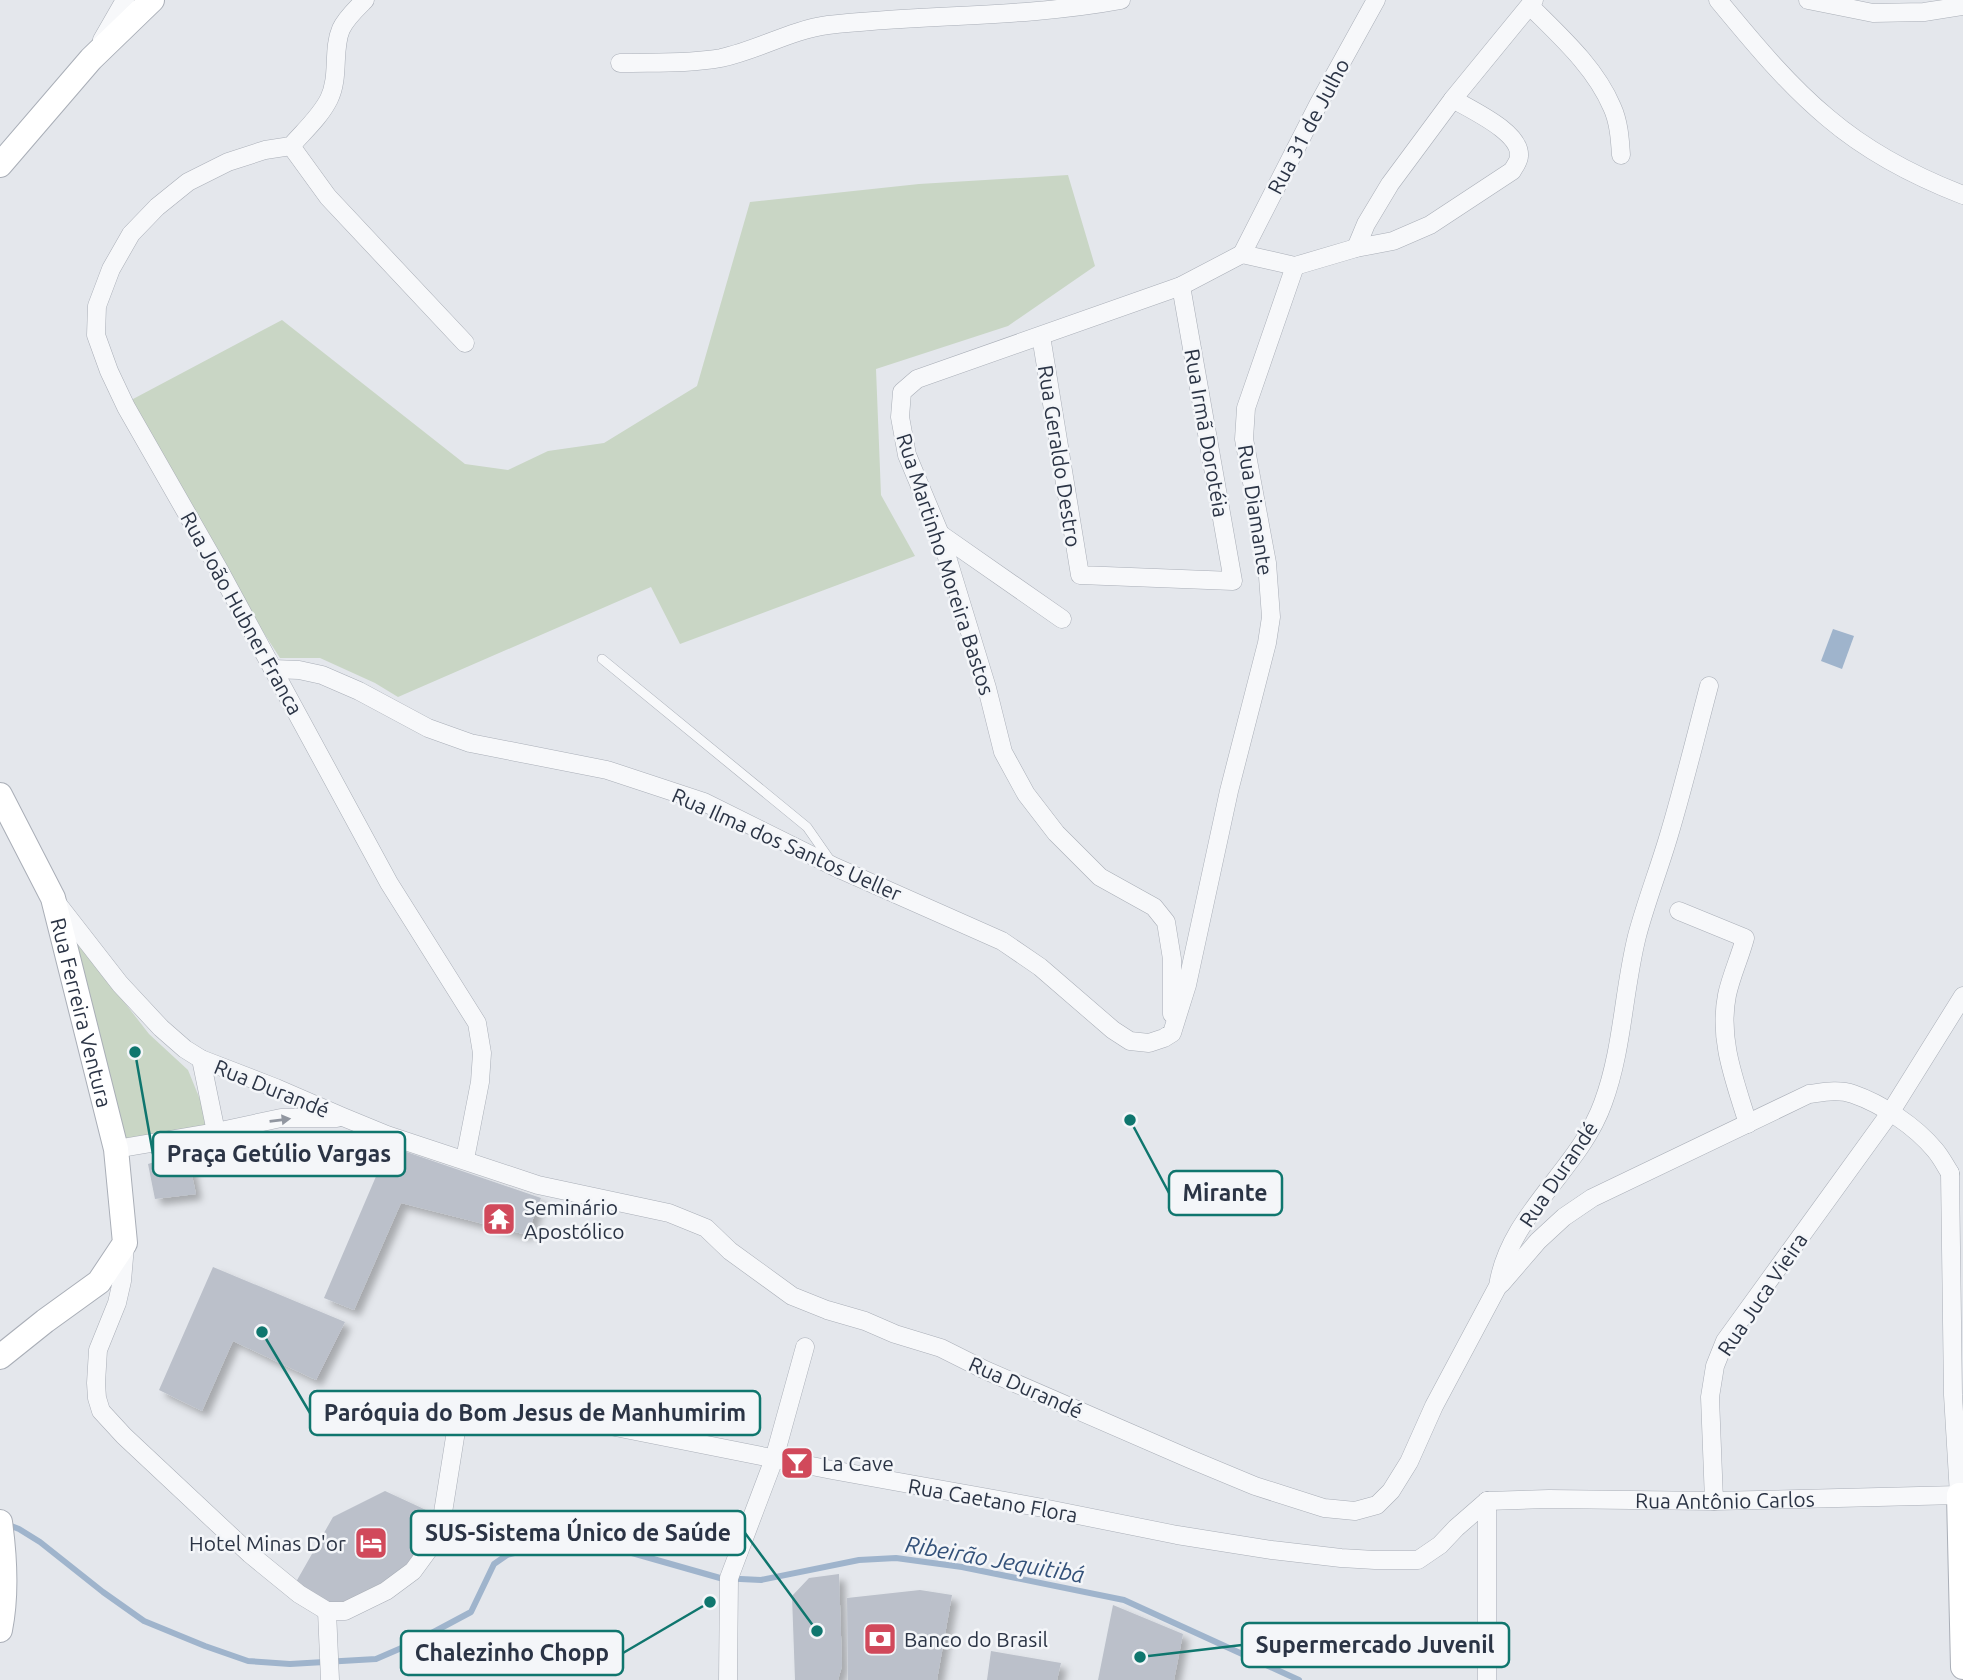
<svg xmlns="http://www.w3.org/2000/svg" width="1963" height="1680" viewBox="0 0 1963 1680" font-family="Ubuntu,sans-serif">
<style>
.green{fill:#c9d6c5}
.water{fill:#9fb4cc}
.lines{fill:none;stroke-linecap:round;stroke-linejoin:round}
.stream{stroke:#9fb4cc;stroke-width:6}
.building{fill:#bbc0ca;filter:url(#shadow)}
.lane-casing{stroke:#a9aeb7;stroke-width:10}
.street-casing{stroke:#a9aeb7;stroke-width:19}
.secondary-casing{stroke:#a9aeb7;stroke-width:26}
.lane{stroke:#f7f8fa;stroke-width:9}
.street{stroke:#f7f8fa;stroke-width:18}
.secondary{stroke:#fff;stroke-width:24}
.oneway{fill:#9196a0}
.labels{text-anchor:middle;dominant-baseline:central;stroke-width:5;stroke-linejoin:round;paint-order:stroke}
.street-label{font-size:21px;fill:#2b3445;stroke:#f4f6f9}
.poi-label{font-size:21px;fill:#2b3445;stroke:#f4f6f9;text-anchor:start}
.water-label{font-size:23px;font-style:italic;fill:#34527a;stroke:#f4f6f9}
.leader{fill:none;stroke:#0f766e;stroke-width:2.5}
.callout-dot{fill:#0f766e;stroke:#f4f6f9;stroke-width:2.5}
.callout{fill:#f4f6f9;stroke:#0f766e;stroke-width:2.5}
.callout-label{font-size:23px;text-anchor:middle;font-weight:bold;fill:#2b3445}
</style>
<defs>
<filter id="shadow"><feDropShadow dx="6" dy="6" stdDeviation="3.5" flood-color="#0004"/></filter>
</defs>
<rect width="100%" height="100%" fill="#e4e7ec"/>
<path class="green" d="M1068,175L1095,266L1008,326L876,369L881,495L915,556L680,644L651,587L398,697L375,683L320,658H280L118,407L282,320L465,464L508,470L548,451L604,443L697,386L750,202L919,184Z
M66,927L149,1034L188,1070L210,1124L126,1144Z"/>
<path class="water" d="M1833,629L1854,636L1842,669L1821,661Z"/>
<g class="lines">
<path class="stream" d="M6,1524L19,1529L40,1542L103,1592L144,1621L205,1646L248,1661L290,1664L376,1659L413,1643L471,1612L494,1564L507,1555L534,1548L611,1547L720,1578L761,1580L859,1560L896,1558L962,1567L1124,1600L1299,1680"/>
</g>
<path class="building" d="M389,1146L541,1198L527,1235L401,1203L354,1310L324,1298Z
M187,1152L196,1194L155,1199L148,1164Z
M213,1267L345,1322L316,1380L233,1341L202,1411L159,1390Z
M385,1491L439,1516L430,1536L412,1561L385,1581L344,1601L330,1603L296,1582L333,1517Z
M839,1574L842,1666L838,1680H795L792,1596L809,1578Z
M920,1590L952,1595L937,1680H848L847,1598Z
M1113,1605L1183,1634L1174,1680H1098Z
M991,1651L1061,1663L1057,1680H987Z"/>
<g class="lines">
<defs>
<path id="lane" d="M602,659L807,827L830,860"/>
<g id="street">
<path d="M365,0C357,8 346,18 341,29C332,50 340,76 329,99C320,117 304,131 291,146L265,150L228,162L188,182L157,207L131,234L111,269L97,306L96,335L109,371L126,407L218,568L389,883L477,1023L482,1053L480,1082L465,1159"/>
<path d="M1718,0C1752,41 1787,84 1828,118C1868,152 1914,176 1963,195"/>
<path d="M1808,0L1873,13L1924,12L1963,6"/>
<path d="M1530,6C1560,36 1595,67 1612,107C1619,122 1620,140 1621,155"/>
<path d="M102,40L125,0"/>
<path d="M620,63C653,62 688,64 721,58C758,50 791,30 828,25C925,14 1024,18 1121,0"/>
<path d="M291,146L328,197L465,343"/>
<path d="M1356,248L1366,224L1390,184L1453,99L1534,0"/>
<path d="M1242,254L1295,266L1356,248L1393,241L1430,225L1512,171C1515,166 1519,161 1519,156C1521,132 1471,110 1453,99"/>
<path d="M1242,254L1319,103L1376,0"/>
<path d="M1041,336L1080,575L1233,581L1181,286"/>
<path d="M940,534L1062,619"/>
<path d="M273,669L299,670L322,675L359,691L428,728L470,743L607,770L704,802L835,867L1002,941L1040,967L1113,1030L1130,1041L1149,1043L1164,1038L1172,1033L1187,985L1229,791L1267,643L1271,617L1267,563L1244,439L1246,408L1295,266"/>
<path d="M57,903L120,984L161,1028L185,1049L201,1059L276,1088L343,1117L387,1135L538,1185L669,1213L706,1228L730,1251L792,1296L827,1310L865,1321L895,1334L941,1348L985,1370L1190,1459L1255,1486L1324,1508L1355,1511L1377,1505L1391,1491L1409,1462L1434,1406L1498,1286C1509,1214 1579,1170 1603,1103C1623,1049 1623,992 1637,936C1646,902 1659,869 1669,835C1684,785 1696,735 1709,686"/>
<path d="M1679,911L1745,938C1740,957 1731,976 1727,995C1718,1040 1735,1081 1748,1124"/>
<path d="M1172,1014V959L1166,922L1154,907L1100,877L1056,833L1026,794L1003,752L987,688L940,534L907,455L900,417L902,392L917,379L1181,286L1242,254"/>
<path d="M201,1059L216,1132"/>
<path d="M116,1149L216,1132L281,1118H337"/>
<path d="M125,1246L122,1281L117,1303L98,1350L96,1383L97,1398L101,1411L124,1436L250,1554L299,1594L327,1611"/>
<path d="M1501,1284L1538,1241L1564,1217L1592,1198L1809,1094C1824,1092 1839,1089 1853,1094C1882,1104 1915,1126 1935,1150C1941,1157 1945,1165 1950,1173"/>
<path id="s1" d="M1487,1501L1549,1499L1714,1501L1959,1495L1953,1395L1950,1173"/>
<path d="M1487,1501V1680"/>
<path d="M1714,1501L1710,1397L1715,1366L1725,1341L1890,1113L1963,996"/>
<path d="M327,1611H345L386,1591L413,1571L432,1545L441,1525L459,1412L463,1403L480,1400L832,1470L1043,1508L1177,1535L1272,1550L1341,1558L1375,1560H1418L1440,1545L1456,1528L1487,1501"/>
<path d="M327,1611L330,1680"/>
<path d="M728,1680L729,1578L774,1459L805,1347"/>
</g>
<g id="secondary">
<path d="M0,165L91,59L152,0"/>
<path id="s2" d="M0,795L53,898L116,1149L125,1243L99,1282L45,1321L0,1357"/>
<path d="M1963,1495H1959L1963,1667"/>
<path d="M0,1522C5,1558 7,1595 0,1630"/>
</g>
</defs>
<use href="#lane" class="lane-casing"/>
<use href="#street" class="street-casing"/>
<use href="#secondary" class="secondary-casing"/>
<use href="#lane" class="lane"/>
<use href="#street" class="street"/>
<use href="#secondary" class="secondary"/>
</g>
<defs><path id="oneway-solid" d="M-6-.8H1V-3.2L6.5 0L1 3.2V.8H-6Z" transform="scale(1.75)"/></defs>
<use class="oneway" href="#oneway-solid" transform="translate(280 1120) rotate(-7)"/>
<defs>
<symbol id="temple-square" viewBox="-11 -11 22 22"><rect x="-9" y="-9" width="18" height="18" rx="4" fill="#d1495b" stroke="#f4f6f9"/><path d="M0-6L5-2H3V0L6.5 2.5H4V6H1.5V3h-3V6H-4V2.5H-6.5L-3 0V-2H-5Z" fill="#fff"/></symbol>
<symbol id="bar-square" viewBox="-11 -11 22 22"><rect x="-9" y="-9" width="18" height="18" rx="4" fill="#d1495b" stroke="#f4f6f9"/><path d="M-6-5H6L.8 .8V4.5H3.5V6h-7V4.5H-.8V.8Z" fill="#fff"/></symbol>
<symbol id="hotel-square" viewBox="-11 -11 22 22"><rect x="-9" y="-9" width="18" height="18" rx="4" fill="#d1495b" stroke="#f4f6f9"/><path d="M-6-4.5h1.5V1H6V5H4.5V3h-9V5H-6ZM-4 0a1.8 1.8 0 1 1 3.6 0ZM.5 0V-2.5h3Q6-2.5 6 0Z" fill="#fff"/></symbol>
<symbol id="bank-square" viewBox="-11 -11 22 22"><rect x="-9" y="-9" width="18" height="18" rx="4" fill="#d1495b" stroke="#f4f6f9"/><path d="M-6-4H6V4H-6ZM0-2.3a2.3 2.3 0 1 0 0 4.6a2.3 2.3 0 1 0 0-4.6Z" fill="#fff"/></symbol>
</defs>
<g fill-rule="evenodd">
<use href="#temple-square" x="480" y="1200" width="38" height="38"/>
<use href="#bar-square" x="778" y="1444" width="38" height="38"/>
<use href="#hotel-square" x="352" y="1524" width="38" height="38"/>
<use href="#bank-square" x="861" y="1620" width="38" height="38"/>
</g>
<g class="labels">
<g class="street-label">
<text transform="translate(1308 126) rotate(-62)">Rua 31 de Julho</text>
<text transform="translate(1207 433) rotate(80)">Rua Irmã Dorotéia</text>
<text transform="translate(1060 456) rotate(81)">Rua Geraldo Destro</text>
<text transform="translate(1256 510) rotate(81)">Rua Diamante</text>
<text transform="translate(946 564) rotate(72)">Rua Martinho Moreira Bastos</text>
<text transform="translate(242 613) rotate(61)">Rua João Hubner Franca</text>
<text transform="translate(787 844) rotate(24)">Rua Ilma dos Santos Ueller</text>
<text stroke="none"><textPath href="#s2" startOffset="234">Rua Ferreira Ventura</textPath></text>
<text transform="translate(272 1088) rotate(22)">Rua Durandé</text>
<text transform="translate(1558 1174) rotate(-56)">Rua Durandé</text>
<text transform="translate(1762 1294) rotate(-56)">Rua Juca Vieira</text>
<text transform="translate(1026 1387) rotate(24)">Rua Durandé</text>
<text stroke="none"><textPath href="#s1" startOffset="238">Rua Antônio Carlos</textPath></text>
<text transform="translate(993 1500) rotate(10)">Rua Caetano Flora</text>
</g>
<g class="poi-label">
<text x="524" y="1207">Seminário<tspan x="524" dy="24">Apostólico</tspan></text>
<text x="822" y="1463">La Cave</text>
<text x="346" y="1543" text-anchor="end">Hotel Minas D'or</text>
<text x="904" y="1639">Banco do Brasil</text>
</g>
<g class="water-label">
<text transform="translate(995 1559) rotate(10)">Ribeirão Jequitibá</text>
</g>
</g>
<path class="leader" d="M135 1052L153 1154M1130 1120L1169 1193M262 1332L310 1413M817 1631L745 1533M1140 1657L1242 1645M710 1602L623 1653"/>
<g class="callout-dot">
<circle cx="135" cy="1052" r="7"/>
<circle cx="1130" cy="1120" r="7"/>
<circle cx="262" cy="1332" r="7"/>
<circle cx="817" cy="1631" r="7"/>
<circle cx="1140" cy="1657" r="7"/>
<circle cx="710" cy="1602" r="7"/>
</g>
<g class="callout">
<rect x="153" y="1132" width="252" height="44" rx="7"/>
<rect x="1169" y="1171" width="113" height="44" rx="7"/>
<rect x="310" y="1391" width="450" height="44" rx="7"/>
<rect x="411" y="1511" width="334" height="44" rx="7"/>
<rect x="1242" y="1623" width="267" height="44" rx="7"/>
<rect x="401" y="1631" width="222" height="44" rx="7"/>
</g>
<g class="callout-label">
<text x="279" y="1162">Praça Getúlio Vargas</text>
<text x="1225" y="1201">Mirante</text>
<text x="535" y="1421">Paróquia do Bom Jesus de Manhumirim</text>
<text x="578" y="1541">SUS-Sistema Único de Saúde</text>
<text x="1375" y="1653">Supermercado Juvenil</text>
<text x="512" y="1661">Chalezinho Chopp</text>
</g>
</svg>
